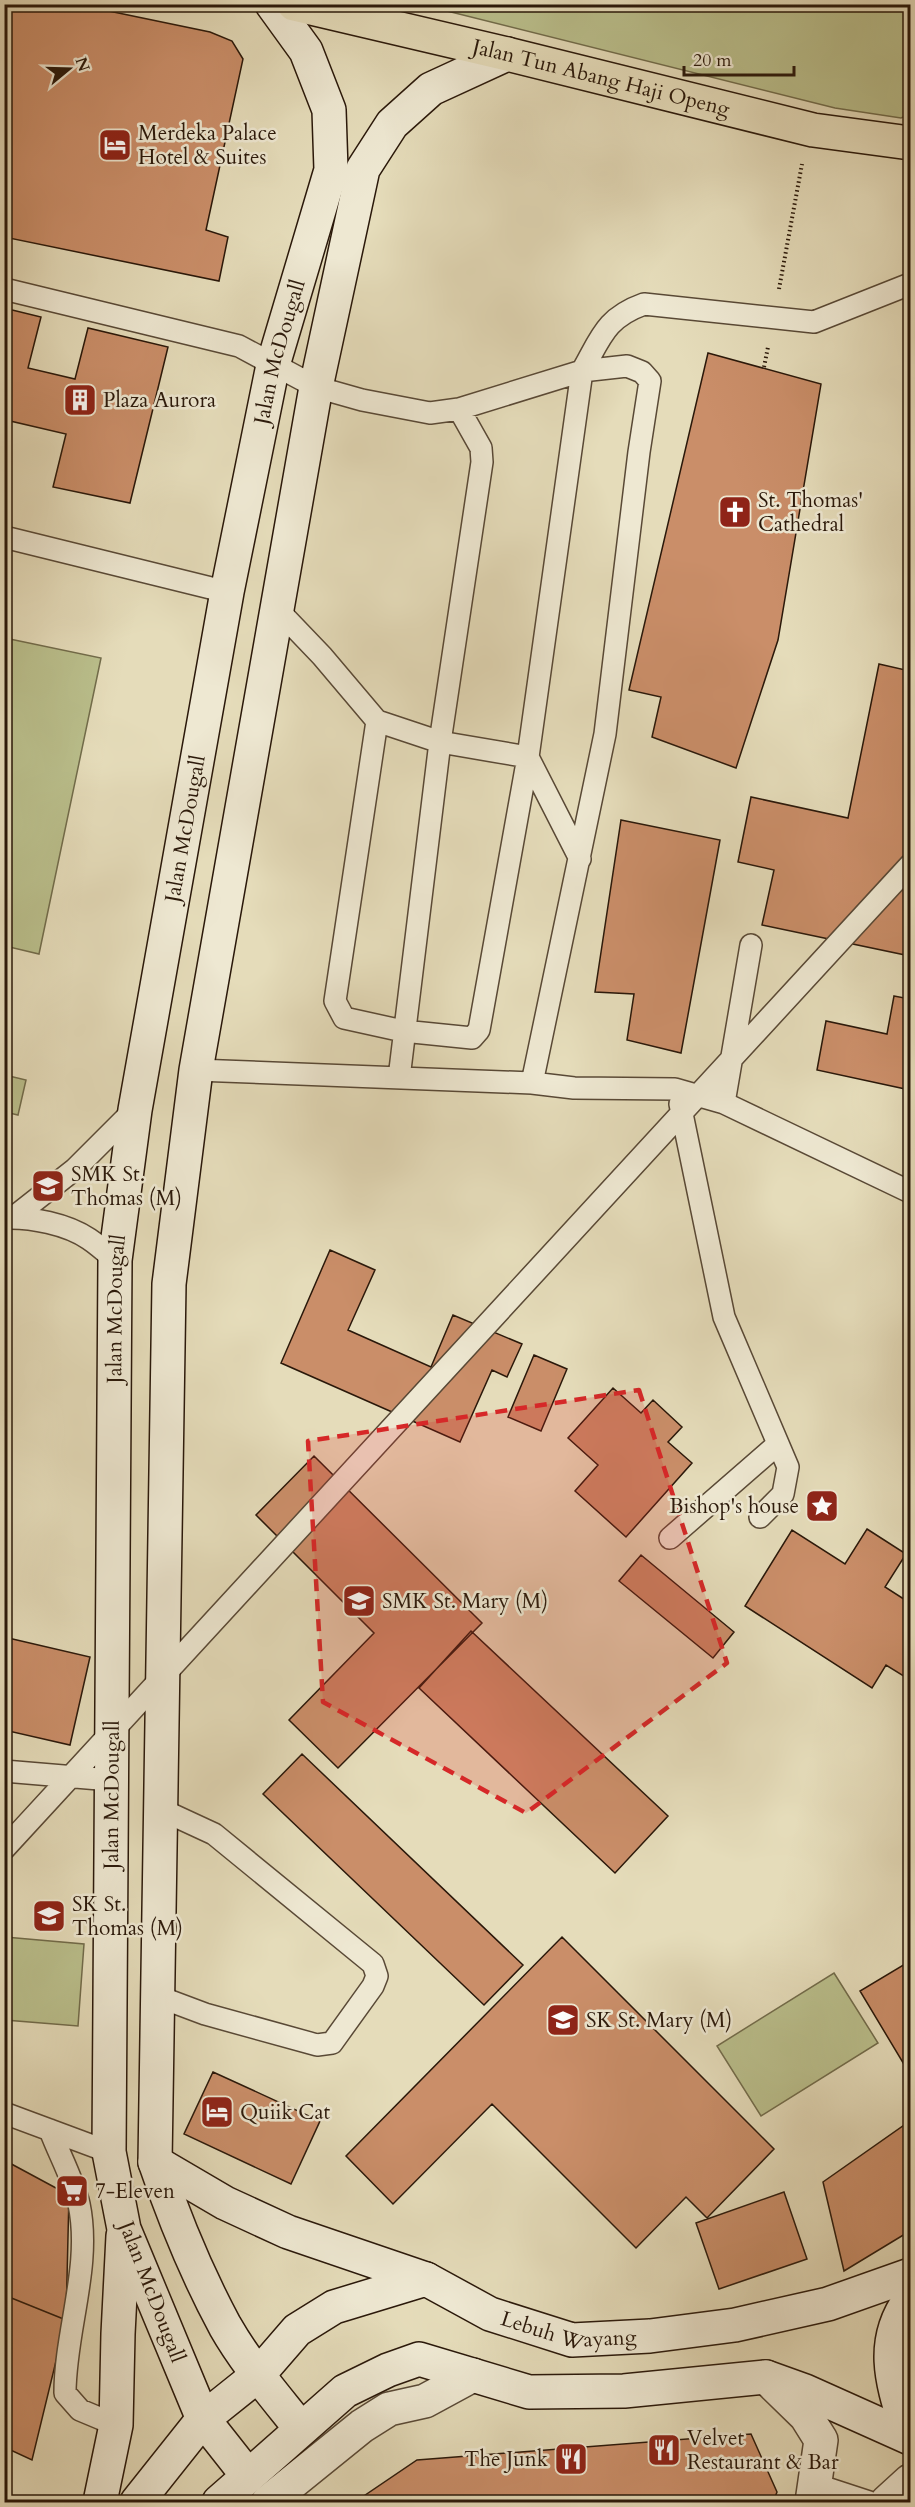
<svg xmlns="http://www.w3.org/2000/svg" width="915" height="2507" viewBox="0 0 915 2507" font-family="Cardo,serif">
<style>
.green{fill:#babf8c;stroke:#726c4b;stroke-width:1.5}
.building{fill:#ca8e69;stroke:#2a180a;stroke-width:1.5}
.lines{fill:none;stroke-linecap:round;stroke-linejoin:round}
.service-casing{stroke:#594936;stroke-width:24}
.minor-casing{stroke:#594936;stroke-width:36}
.secondary-casing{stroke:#2a180a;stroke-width:36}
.primary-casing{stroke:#2a180a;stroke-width:36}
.path{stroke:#2a180a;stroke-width:4;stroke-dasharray:1.5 3;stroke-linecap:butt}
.service{stroke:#eee8d2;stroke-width:21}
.minor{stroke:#eee8d2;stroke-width:33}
.secondary{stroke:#eee8d2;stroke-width:33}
.primary{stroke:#e5dcba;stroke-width:33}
.marked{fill:#d62828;fill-opacity:0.2;stroke:#d62828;stroke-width:4.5;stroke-dasharray:12 8;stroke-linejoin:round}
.labels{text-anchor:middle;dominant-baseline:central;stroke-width:5;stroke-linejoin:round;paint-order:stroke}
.street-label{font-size:21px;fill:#2a180a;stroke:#eee8d2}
.poi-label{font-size:21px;fill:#2a180a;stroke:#eee8d2;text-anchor:start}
</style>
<rect width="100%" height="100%" fill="#e5dcba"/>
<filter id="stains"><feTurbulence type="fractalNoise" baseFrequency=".00333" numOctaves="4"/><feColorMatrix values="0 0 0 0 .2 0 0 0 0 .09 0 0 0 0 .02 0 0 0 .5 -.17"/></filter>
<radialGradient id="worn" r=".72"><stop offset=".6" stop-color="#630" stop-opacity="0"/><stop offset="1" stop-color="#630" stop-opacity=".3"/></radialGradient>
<path class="green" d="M423,5H910V114L901,118L835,108Z
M5,638L101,658L39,954L5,946Z
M5,1075L26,1080L18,1115L5,1112Z
M5,1937L84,1944L78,2026L5,2020Z
M834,1973L878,2043L761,2116L717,2046Z"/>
<path class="building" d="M4,4H75L210,32L232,41L243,59L206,230L228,237L219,281L4,237Z
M4,308L41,317L28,368L75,379L88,328L168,347L130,503L53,487L66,434L10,421L4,449Z
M708,353L821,384L778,640L736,768L652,737L661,697L629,690Z
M879,664L910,671V956L762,925L774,870L738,862L751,797L848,818Z
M621,820L720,840L681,1053L627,1040L634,994L595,992Z
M894,996L910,999V1090L817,1070L826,1021L887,1034Z
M330,1250L375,1270L348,1330L431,1367L453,1315L522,1344L507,1377L492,1370L460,1442L281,1363Z
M534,1355L567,1369L541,1431L508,1417Z
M613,1388L641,1413L653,1400L682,1427L668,1442L692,1463L626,1537L575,1491L598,1465L568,1438Z
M314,1456L482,1623L338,1768L289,1720L374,1633L256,1515Z
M867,1529L906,1554L885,1587L910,1603V1680L886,1665L872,1688L745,1606L792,1530L845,1564Z
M641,1555L734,1632L713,1658L619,1581Z
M471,1631L668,1816L615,1873L419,1688Z
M4,1637L90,1657L70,1745L4,1730Z
M302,1754L523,1965L484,2005L263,1794Z
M562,1937L774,2149L707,2218L686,2197L636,2248L492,2104L393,2204L346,2156Z
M910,1961V2070L908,2071L860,1991Z
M213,2072L320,2121L291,2184L184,2134Z
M910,2121V2231L844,2271L823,2182Z
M4,2160L69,2195L66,2320L4,2295Z
M784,2192L807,2259L719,2289L696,2223Z
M4,2295L66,2320L32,2460L4,2447Z
M751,2434L777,2492L773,2502H355L417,2460Z"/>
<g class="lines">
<defs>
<path id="service" d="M4,289L239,346L316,387L362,400L430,413L459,409L582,371L627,366L642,372L650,381L639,452L605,734L532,1083
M4,537L227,592
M277,609L322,656L377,721L440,742L528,757
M377,721L335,1001L344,1018L403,1031L472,1038L479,1030L528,757L582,371C601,338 605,318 644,304L814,322L910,284
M528,757L580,859
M196,1070L532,1083L574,1088L675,1089L724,1103L910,1192
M399,1078L440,742L482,462L481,448L459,409
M724,1103L751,945
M680,1104L724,1317L788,1467L783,1494L760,1517
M14,1217L75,1169L134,1110
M5,1218C31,1217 67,1224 89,1239C98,1245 107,1253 115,1260
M670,1538L778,1444
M4,1771L111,1780
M4,1849L910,865
M157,1996L205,2014L317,2045L332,2043L373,1986L377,1976L373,1964L214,1834L160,1809
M4,2113L109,2152
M50,2130C59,2154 73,2179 79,2204C92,2266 65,2331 65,2393L80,2410L116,2425
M814,2484L869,2502"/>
<path id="minor" d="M766,2377L806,2416L821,2440L812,2502
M268,2502L362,2426L389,2409L425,2401L473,2375
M887,2502L910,2481"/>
<g id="secondary">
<path d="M155,2162L225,2203L288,2232L426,2279"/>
<path d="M301,2429C275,2396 246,2363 225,2326C197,2274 174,2218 155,2162L169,1284L196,1070L316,387L363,169L392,124L431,89L507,54"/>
<path d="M909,2437C894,2387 877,2345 910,2299"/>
<path id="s1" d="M248,2476L203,2419L124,2229L109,2152L115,1260L135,1110L227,592L273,365L331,170L329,110L306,51L272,4"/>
<path d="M100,2502L116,2425L118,2334L123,2236"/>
<path id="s2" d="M137,2502L203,2419L258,2375L297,2330L334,2307L426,2279L490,2314L572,2340L650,2336L735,2325L828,2304L910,2275"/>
<path d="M219,2502L345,2391L388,2370L419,2359L529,2392L624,2391L766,2377L805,2391L910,2438"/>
</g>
<g id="primary">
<path id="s3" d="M294,4L507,54L813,130L910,143"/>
</g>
</defs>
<use href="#service" class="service-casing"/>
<use href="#minor" class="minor-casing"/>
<use href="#secondary" class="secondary-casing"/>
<use href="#primary" class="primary-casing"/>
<path class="path" d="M779,289L802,164
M764,367L768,347"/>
<use href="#service" class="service"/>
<use href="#minor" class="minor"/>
<use href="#secondary" class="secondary"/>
<use href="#primary" class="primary"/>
</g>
<path class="marked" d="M639,1390L727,1663L526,1813L323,1702L308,1441Z"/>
<defs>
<symbol id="hotel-square" viewBox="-11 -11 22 22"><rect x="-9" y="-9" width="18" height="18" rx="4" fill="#8f2418" stroke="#eee8d2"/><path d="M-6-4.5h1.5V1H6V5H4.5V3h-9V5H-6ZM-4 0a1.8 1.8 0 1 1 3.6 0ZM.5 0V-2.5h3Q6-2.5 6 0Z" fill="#fff"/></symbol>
<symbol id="building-square" viewBox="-11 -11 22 22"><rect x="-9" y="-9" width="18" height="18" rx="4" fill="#8f2418" stroke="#eee8d2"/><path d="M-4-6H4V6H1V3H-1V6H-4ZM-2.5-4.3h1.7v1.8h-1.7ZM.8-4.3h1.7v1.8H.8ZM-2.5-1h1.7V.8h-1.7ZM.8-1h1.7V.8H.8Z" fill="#fff"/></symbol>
<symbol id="church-square" viewBox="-11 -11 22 22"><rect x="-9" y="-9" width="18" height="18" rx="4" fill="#8f2418" stroke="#eee8d2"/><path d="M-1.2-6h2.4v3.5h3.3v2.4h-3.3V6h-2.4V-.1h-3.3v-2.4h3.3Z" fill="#fff"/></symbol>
<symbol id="school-square" viewBox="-11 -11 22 22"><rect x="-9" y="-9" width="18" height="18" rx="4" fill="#8f2418" stroke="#eee8d2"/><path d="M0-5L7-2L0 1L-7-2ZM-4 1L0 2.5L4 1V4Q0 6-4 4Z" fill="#fff"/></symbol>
<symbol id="sight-square" viewBox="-11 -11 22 22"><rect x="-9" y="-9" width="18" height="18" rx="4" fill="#8f2418" stroke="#eee8d2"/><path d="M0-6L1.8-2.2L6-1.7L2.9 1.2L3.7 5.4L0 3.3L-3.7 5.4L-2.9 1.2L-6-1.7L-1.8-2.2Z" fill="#fff"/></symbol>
<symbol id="supermarket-square" viewBox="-11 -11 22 22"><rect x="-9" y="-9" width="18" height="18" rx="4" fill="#8f2418" stroke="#eee8d2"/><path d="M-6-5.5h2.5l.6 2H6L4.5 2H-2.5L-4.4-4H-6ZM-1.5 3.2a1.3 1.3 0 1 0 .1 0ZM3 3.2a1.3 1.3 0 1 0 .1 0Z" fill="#fff"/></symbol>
<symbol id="restaurant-square" viewBox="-11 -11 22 22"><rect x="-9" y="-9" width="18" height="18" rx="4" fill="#8f2418" stroke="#eee8d2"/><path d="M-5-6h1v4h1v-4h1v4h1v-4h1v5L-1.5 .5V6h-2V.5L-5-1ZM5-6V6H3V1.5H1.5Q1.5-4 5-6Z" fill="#fff"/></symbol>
</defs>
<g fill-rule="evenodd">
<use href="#hotel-square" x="96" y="126" width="38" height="38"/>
<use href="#building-square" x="61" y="381" width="38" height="38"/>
<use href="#church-square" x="716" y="493" width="38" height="38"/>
<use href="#school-square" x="29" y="1167" width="38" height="38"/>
<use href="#sight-square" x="803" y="1487" width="38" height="38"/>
<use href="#school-square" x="340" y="1582" width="38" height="38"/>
<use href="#school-square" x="30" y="1897" width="38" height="38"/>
<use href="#school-square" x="544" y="2001" width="38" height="38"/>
<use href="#hotel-square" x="198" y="2093" width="38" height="38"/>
<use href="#supermarket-square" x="53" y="2172" width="38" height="38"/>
<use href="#restaurant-square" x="645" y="2431" width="38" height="38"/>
<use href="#restaurant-square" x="552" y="2440" width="38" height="38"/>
</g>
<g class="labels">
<g class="street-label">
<text stroke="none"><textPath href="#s3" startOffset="316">Jalan Tun Abang Haji Openg</textPath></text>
<text stroke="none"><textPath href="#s1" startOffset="2172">Jalan McDougall</textPath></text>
<text stroke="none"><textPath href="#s1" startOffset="1686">Jalan McDougall</textPath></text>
<text stroke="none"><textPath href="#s1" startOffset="1200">Jalan McDougall</textPath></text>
<text stroke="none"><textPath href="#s1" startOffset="714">Jalan McDougall</textPath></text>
<text transform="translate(152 2292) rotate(69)">Jalan McDougall</text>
<text stroke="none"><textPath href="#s2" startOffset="530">Lebuh Wayang</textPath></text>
</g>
<g class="poi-label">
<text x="138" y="133">Merdeka Palace<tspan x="138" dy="24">Hotel &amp; Suites</tspan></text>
<text x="103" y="400">Plaza Aurora</text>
<text x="758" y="500">St. Thomas'<tspan x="758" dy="24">Cathedral</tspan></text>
<text x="71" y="1174">SMK St.<tspan x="71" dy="24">Thomas (M)</tspan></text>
<text x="799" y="1506" text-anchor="end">Bishop's house</text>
<text x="382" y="1601">SMK St. Mary (M)</text>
<text x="72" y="1904">SK St.<tspan x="72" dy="24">Thomas (M)</tspan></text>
<text x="586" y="2020">SK St. Mary (M)</text>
<text x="240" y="2112">Quiik Cat</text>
<text x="95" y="2191">7-Eleven</text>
<text x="687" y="2438">Velvet<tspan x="687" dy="24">Restaurant &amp; Bar</tspan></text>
<text x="548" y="2459" text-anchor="end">The Junk</text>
</g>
</g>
<rect width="915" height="2507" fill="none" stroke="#e5dcba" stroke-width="24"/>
<rect x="6" y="6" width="903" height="2495" fill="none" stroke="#2a180a" stroke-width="3"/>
<rect x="12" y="12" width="891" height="2483" fill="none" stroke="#2a180a" stroke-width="1.5"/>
<g transform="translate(69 69) rotate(71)" stroke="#eee8d2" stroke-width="4.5" paint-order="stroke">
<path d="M0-4.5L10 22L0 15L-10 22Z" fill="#2a180a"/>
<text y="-9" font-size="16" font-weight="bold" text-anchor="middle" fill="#2a180a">N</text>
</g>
<path d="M684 66v9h110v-9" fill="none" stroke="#2a180a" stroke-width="3"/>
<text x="693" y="66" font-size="18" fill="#2a180a" stroke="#eee8d2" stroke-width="4.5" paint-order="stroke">20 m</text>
<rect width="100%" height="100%" filter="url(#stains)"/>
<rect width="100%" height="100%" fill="url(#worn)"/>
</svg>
